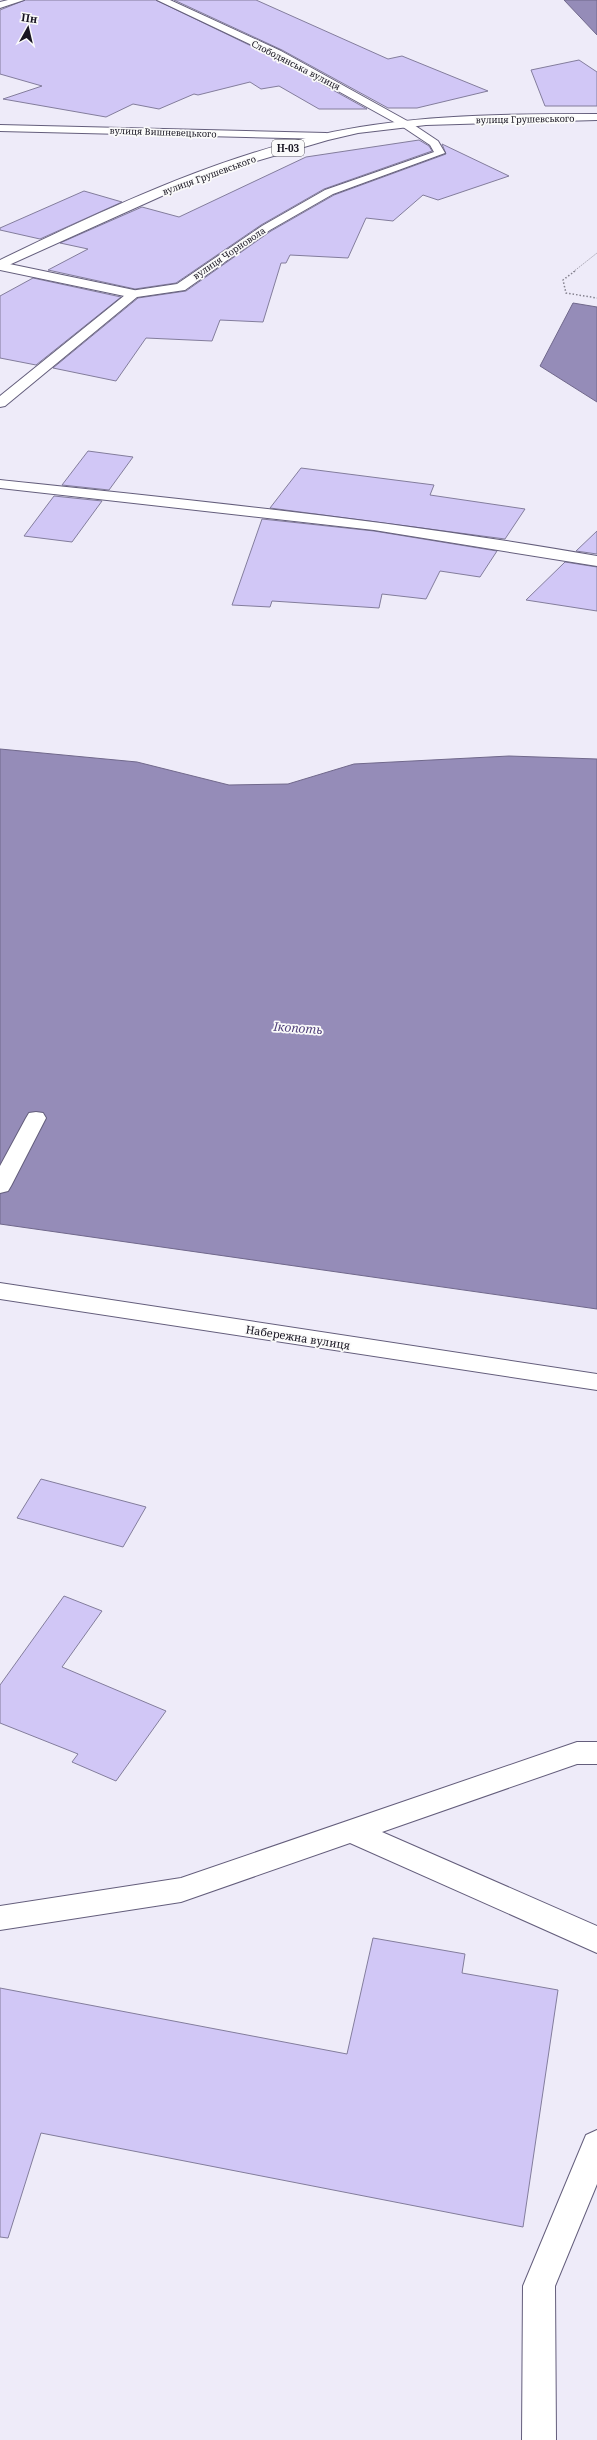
<svg xmlns="http://www.w3.org/2000/svg" width="597" height="2440" viewBox="0 0 597 2440" font-family="'Noto Serif',serif">
<style>
.water{fill:#958cb8;stroke:#70688b}
.building{fill:#d1c7f6;stroke:#837d9c}
.lines{fill:none;stroke-linecap:round;stroke-linejoin:round}
.service-casing{stroke:#645e7c;stroke-width:2}
.pedestrian-casing{stroke:#645e7c;stroke-width:2}
.minor-casing{stroke:#645e7c;stroke-width:2}
.primary-casing{stroke:#645e7c;stroke-width:2}
.path-far1{stroke:#85828f;stroke-width:1;stroke-dasharray:1 1.5;stroke-linecap:butt}
.path{stroke:#85828f;stroke-width:1.5;stroke-dasharray:1.5 2;stroke-linecap:butt}
.service{fill:#fff;fill-rule:evenodd}
.pedestrian{fill:#fff;fill-rule:evenodd}
.minor{fill:#fff;fill-rule:evenodd}
.primary{fill:#fff;fill-rule:evenodd}
.labels{text-anchor:middle;dominant-baseline:central;stroke-width:3.5;stroke-linejoin:round;paint-order:stroke}
.far-street-label{font-size:9px;fill:#181521;stroke:#fafafa}
.shield{fill:#fafafa;stroke:#5c5a62;stroke-width:1}
.shield-label{font-size:10px;font-weight:bold;fill:#181521}
.street-label{font-size:11px;fill:#181521;stroke:#fafafa}
.water-label{font-size:12px;font-style:italic;fill:#51417b;stroke:#fafafa}
</style>
<rect width="100%" height="100%" fill="#eeebf9"/>
<path class="water" d="M564,0H597V35Z
M573,303L597,307V402L540,366Z
M0,749L137,762L229,785L288,784L354,764L509,756L597,759V1309L0,1224Z"/>
<path class="building" d="M25,0H156L272,56L367,109H319L279,86L261,89L250,82L198,95L194,94L159,109L133,104L106,117L3,99L42,86L0,74V10Z
M174,0H256L388,59L402,56L488,91L417,108H388L282,50Z
M579,60L597,72V106H545L531,70Z
M419,140L429,146L432,151L324,189L261,225L176,283L135,289L48,270L88,249L60,243L142,207L179,217L306,157Z
M442,144L509,176L438,200L423,195L393,221L366,218L348,258L290,255L286,263H281L263,322L220,320L212,341L146,338L116,381L53,368L138,298L186,291L271,231L334,195L446,154Z
M84,191L122,202L40,239L0,230V228Z
M33,278L121,297L36,365L0,358V296Z
M88,451L133,457L109,490L62,485Z
M301,468L434,485L430,495L525,509L505,539L270,508Z
M54,496L102,501L72,542L24,536Z
M262,519L374,531L497,551L480,577L440,571L426,599L382,594L379,608L272,601L270,607L232,605Z
M597,531V554L576,551Z
M565,562L597,567V611L526,600Z
M41,1479L146,1507L123,1547L17,1518Z
M64,1596L102,1611L62,1667L166,1711L116,1781L72,1762L78,1754L0,1723V1685Z
M373,1938L465,1954L462,1973L558,1990L523,2227L41,2133L8,2238L0,2237V1988L347,2054Z"/>
<g class="lines">
<defs>
<path id="service" d="M36,1112L43,1113L46,1118L11,1186L8,1191L0,1193V1166L26,1118L29,1113Z
M577,1742H597V1764H577L382,1832L597,1926V1953L350,1843L181,1902L0,1930V1906L181,1878Z
M597,2130V2184L555,2286L556,2440H522L523,2286L586,2135Z"/>
<path id="pedestrian" d="M0,262L134,290L140,294L134,298L0,270Z"/>
<path id="minor" d="M8,0H24L0,8V2Z
M157,0H170L281,51L411,123L438,141L445,153L333,194L270,230L185,290L137,297L5,406L0,407V396L130,291L177,284L262,226L325,190L434,152L430,145L403,127L273,55Z
M0,125L326,133L331,136L326,139L0,131Z
M0,480C200,501 399,521 597,556V566L374,530L0,488Z
M0,1283L597,1374V1390L0,1299Z"/>
<path id="primary" d="M597,114V120L426,125L358,133L328,140L246,164L164,195L0,269V260C112,206 236,147 360,127C438,114 518,114 597,114Z"/>
</defs>
<use href="#service" class="service-casing"/>
<use href="#pedestrian" class="pedestrian-casing"/>
<use href="#minor" class="minor-casing"/>
<use href="#primary" class="primary-casing"/>
<path class="path-far1" d="M573,272L597,253"/>
<path class="path" d="M575,271L563,280L566,293L597,298"/>
<use href="#service" class="service"/>
<use href="#pedestrian" class="pedestrian"/>
<use href="#minor" class="minor"/>
<use href="#primary" class="primary"/>
</g>
<g class="labels">
<g class="far-street-label">
<text transform="translate(296 65) rotate(27)">Слободянська вулиця</text>
<text transform="translate(525 119) rotate(-1)">вулиця Грушевського</text>
<text transform="translate(163 132) rotate(2)">вулиця Вишневецького</text>
<text transform="translate(209 175) rotate(-20)">вулиця Грушевського</text>
<text transform="translate(229 253) rotate(-34)">вулиця Чорновола</text>
</g>
<rect class="shield" x="272" y="140" width="32" height="16" rx="3"/>
<g class="shield-label">
<text x="288" y="148">Н-03</text>
</g>
<g class="street-label">
<text transform="translate(298 1337) rotate(9)">Набережна вулиця</text>
</g>
<g class="water-label">
<text transform="translate(298 1028) rotate(4)">Ікопоть</text>
</g>
</g>
<g transform="translate(28 28) rotate(8)" stroke="#fafafa" stroke-width="3" paint-order="stroke">
<path d="M0-3L7 15L0 10L-7 15Z" fill="#181521"/>
<text y="-6" font-size="11" font-weight="bold" text-anchor="middle" fill="#181521">Пн</text>
</g>
</svg>
